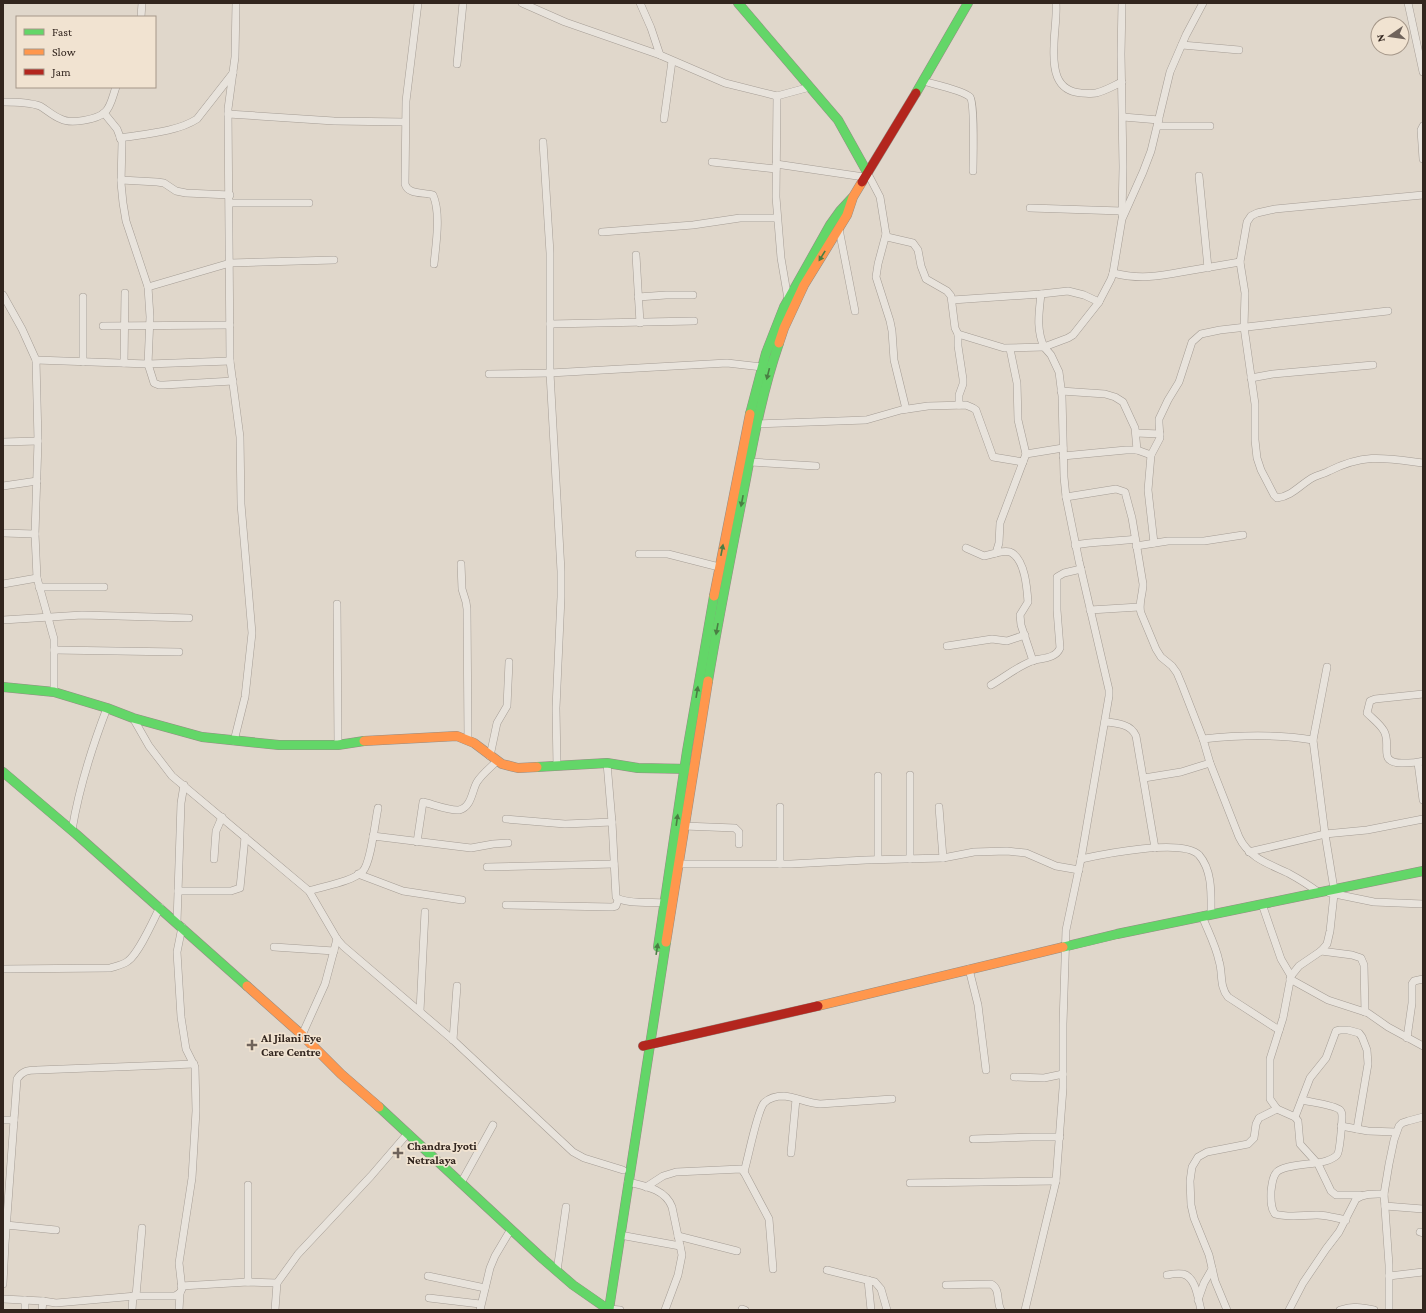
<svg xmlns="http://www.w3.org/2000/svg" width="1426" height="1313" font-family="'Crimson Pro',serif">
  <rect width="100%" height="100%" fill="#e0d7cb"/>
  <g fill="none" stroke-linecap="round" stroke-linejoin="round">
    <defs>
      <g id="street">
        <path d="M418,3L406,101L405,184C408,195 424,192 433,195C441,213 436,244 434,264"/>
        <polyline points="522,3 565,22 660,55 725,83 777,96 810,87"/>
        <polyline points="640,3 651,28 660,55"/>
        <path d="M1056,3C1057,17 1054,32 1054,46C1053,68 1055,91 1081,93C1086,93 1091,94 1096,93C1105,91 1113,86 1122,82"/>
        <polyline points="1122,3 1121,54 1123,167 1122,215"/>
        <polyline points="1408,3 1423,72"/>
        <polyline points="141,17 142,3"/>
        <polyline points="1182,45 1239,50"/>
        <polyline points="457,64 463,3"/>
        <path d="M923,81C933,84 963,90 970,97C975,103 973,160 973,171"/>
        <polyline points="777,96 776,197 781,258 788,299"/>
        <path d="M3,102C14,102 29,102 40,106C47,110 53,116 61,119C70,124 97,120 105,112C111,107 113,95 116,87"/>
        <polyline points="104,113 117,129 122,142 121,183 123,203 126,221 148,287"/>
        <polyline points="228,114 334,121 405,122"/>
        <polyline points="1123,117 1159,120"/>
        <polyline points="664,119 672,61"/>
        <polyline points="1158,126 1210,126"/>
        <polyline points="1423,126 1421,130 1423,159"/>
        <path d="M120,138C144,134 177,132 197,119L233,73"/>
        <polyline points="543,142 550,253 550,373 561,571 561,597 556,708 557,766"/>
        <polyline points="712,162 776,169"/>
        <polyline points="776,164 864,177"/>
        <polyline points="867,172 880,197 886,234 887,237 913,243 918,250 921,266 926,279 947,291 951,296 955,328 958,334 958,346 963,379 963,384 959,395 959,405"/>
        <polyline points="1199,176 1208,268"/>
        <polyline points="121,180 157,182 164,183 176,191 186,193 230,195"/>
        <path d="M1423,195L1275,209L1257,213L1251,216L1247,222L1240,262L1245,293L1244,327L1255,404V440L1257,458L1261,470L1274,495L1277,498C1292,496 1300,485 1312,478C1317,475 1324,474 1329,471C1365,453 1385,458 1423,463"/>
        <polyline points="230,203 309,203"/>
        <polyline points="1030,208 1122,211"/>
        <polyline points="839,229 855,311"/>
        <polyline points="602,232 693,225 740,218 777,218"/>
        <polyline points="886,234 878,264 876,277 890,321 892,331 894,360 906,409"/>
        <polyline points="636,255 640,323"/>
        <path d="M1113,273C1141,280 1160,276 1187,271C1205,268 1222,265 1240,262"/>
        <polyline points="3,295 22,329 36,360 38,441 35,534 37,578 54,639 54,692"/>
        <polyline points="83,297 83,362"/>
        <polyline points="638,297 666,295 693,295"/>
        <polyline points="952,300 1041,294 1068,291 1084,295 1099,302"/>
        <polyline points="550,324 694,321"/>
        <polyline points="103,326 230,325"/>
        <path d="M958,334L1004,348L1044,347C1036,329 1039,313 1041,294"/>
        <polyline points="36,360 148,364 230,361"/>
        <polyline points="124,363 125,293"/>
        <polyline points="489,374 550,373 727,363 762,367"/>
        <polyline points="1251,378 1273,374 1373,365"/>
        <polyline points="233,381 164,385 159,385 154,383 148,364 150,317 148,287 230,263 334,260"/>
        <polyline points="1061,391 1105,394 1115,397 1123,402 1135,428 1137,450"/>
        <polyline points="757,424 866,420 901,410 928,406 966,405 973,408 976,410 993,457 1023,462"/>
        <polyline points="1136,433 1160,434"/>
        <polyline points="3,442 38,441"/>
        <polyline points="1026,454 1063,448"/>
        <polyline points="1063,456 1126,450 1137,450 1151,455"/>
        <polyline points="750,462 816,466"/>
        <polyline points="3,486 37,481"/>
        <path d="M1066,497L1116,489L1125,492L1132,518L1143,584C1143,594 1138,604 1141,613L1156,649L1161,657L1172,666L1177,673L1182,685L1203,739L1210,763L1239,837C1249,858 1269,864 1288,873C1299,879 1309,885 1318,892"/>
        <polyline points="3,533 35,534"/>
        <polyline points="1154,543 1148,490 1151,455 1160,438 1159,423 1159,419 1168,400 1179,382 1192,342 1201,334 1220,330 1388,311"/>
        <path d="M1075,545C1095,541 1115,542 1135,539"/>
        <polyline points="1136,546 1168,541 1204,541 1243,535"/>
        <polyline points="966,548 984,556 996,553 999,543 1000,523 1026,454 1018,420 1017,383 1010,349"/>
        <path d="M996,553C1001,552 1008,550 1012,553C1025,561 1027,588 1028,602L1020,615L1021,625L1033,661"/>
        <polyline points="639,554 668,554 719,567"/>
        <polyline points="461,564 462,589 466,602 467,609 468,739"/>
        <polyline points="3,584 37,578"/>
        <polyline points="39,587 104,587"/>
        <polyline points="337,604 338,745"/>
        <polyline points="1090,610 1139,607"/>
        <polyline points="3,620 82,615 189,618"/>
        <polyline points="947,646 992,639 1007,641 1025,635"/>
        <polyline points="54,650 179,652"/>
        <polyline points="1327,667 1313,740 1325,834 1334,889"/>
        <path d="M991,685C1005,677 1019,665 1035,660C1044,658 1056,658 1060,648L1057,610V577L1064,573L1081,569"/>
        <path d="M1423,694L1375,699L1370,701L1367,713C1373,719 1380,724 1384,731C1392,745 1377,763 1402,763C1409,763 1416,763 1423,761"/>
        <polyline points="133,718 149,746 172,776 309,891 337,939 343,946 453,1040 573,1152 584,1158 623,1170"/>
        <path d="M1105,722C1117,723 1131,724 1136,736L1155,848"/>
        <path d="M1203,739C1240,735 1276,734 1313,740"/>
        <polyline points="234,741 245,697 252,633 241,504 240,437 230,361 228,109 235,57 236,3"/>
        <polyline points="490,756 497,723 507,706 509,662"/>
        <path d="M607,763L612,822L616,897C623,904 653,902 664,903"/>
        <polyline points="1418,763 1423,800"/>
        <polyline points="1144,778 1181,772 1210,763"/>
        <polyline points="780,807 780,864"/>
        <polyline points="939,807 943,858"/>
        <polyline points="506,819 565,824 612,822"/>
        <polyline points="684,826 735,828 739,832 739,844"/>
        <path d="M72,830C79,788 92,747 107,708"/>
        <polyline points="373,836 471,848 493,844 508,843"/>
        <path d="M417,842L423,802C432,804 450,811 459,810C472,807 472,790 477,782C482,774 490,768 497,761"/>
        <polyline points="1249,852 1325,834 1367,830 1423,819"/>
        <polyline points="214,859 216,831 222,817"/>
        <polyline points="878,859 878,776"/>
        <polyline points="910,859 910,775"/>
        <path d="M1081,859C1104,854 1183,838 1199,855C1213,871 1211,896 1211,915"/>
        <polyline points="678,864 791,864 866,860 943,858 974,852 1007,851 1026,853 1056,866 1079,870"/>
        <polyline points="487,867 614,864"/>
        <polyline points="358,874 403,891 462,900"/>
        <polyline points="178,891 231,891 240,888 245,837"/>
        <path d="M309,891C324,886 352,882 363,871C371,862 375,822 378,808"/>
        <polyline points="1330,893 1374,902 1423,904"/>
        <polyline points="1334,894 1330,931 1327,944 1321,951 1299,966 1291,976 1283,1018 1270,1059 1270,1099 1277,1109 1295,1117 1298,1121 1300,1144 1318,1164 1331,1191 1336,1195 1360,1195"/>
        <polyline points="1262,904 1281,959 1291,976"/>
        <polyline points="506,905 612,907 616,906 618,900"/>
        <path d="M1202,916C1208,931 1216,946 1219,961C1223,973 1219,986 1228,997L1279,1030"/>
        <polyline points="177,922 181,803 184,785"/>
        <polyline points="274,947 334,951"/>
        <polyline points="1321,951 1352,955 1361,958 1364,965 1365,1012"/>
        <path d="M3,969L110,968C116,966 123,965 128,961C139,953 153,921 160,907"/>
        <polyline points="969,969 978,1005 986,1070"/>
        <polyline points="1290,979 1328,1000 1368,1013 1388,1027 1423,1046"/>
        <polyline points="420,1011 425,912"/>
        <polyline points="302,1035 325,984 337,939"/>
        <polyline points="1407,1038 1412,1003 1412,984 1414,981 1423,979"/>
        <polyline points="453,1040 457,986"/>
        <polyline points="1014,1077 1044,1078 1063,1074"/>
        <path d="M1302,1100C1310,1102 1335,1105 1340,1110C1341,1111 1342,1114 1342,1116C1342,1122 1340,1152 1337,1155C1334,1158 1329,1160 1326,1161C1314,1165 1282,1164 1276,1173C1272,1178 1272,1185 1271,1191C1271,1199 1270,1207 1275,1214C1289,1218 1303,1215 1317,1215C1326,1215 1336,1218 1346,1220"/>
        <polyline points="1295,1117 1310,1078 1326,1058 1336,1031 1340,1030 1348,1030 1359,1033 1362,1037 1367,1050 1368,1064 1357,1129"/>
        <polyline points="3,1120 14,1120"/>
        <polyline points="1341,1126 1368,1131 1396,1132"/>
        <polyline points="973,1139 1032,1137 1060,1137"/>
        <polyline points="791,1153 796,1099"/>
        <path d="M744,1172C748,1159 757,1111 764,1103C769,1098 776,1096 784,1096C796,1097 807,1103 820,1104L892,1099"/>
        <path d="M628,1182C645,1186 665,1189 672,1207L682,1255L678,1275L665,1310"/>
        <polyline points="461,1183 493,1125"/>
        <polyline points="910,1183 1056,1181"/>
        <polyline points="248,1185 248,1282"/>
        <polyline points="646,1187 663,1176 676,1172 741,1169 744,1172 769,1219 773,1269"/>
        <polyline points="1385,1206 1423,1209"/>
        <polyline points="6,1225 56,1230"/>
        <polyline points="1420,1232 1423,1233"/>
        <polyline points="620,1235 680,1246"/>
        <polyline points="678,1236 737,1251"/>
        <polyline points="827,1270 875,1282 881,1289 887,1310"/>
        <polyline points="557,1271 566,1207"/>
        <path d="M1167,1275C1172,1274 1178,1273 1183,1274C1196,1277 1198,1299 1201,1310"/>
        <polyline points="428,1276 485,1288"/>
        <polyline points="1389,1276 1423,1272"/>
        <polyline points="868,1280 871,1310"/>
        <path d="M3,1284L5,1244L17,1079C22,1071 28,1070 37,1070L194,1064"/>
        <path d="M946,1285L991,1284C1001,1289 996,1302 1001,1310"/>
        <polyline points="181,1286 248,1282 277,1283"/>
        <polyline points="136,1296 142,1228"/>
        <polyline points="429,1298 480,1304"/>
        <polyline points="3,1299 43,1301 56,1303 136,1296 175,1296 180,1293 182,1289 179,1263 192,1178 196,1111 195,1067 186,1049 181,1017 177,952 182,927"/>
        <polyline points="1198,1300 1204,1283 1212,1269"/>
        <polyline points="609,1309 620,1310"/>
        <polyline points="742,1309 745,1310"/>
        <polyline points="25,1310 25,1300"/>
        <polyline points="42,1310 43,1301"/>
        <polyline points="132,1310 133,1296"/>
        <polyline points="179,1310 180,1293"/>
        <polyline points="275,1310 277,1283 298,1254 371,1176 408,1133"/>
        <polyline points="480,1310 490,1268 495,1256 511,1229"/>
        <polyline points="1025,1310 1056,1181 1063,1088 1063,1024 1066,930 1081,859 1109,696 1109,690 1079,561 1066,497 1064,477 1062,396 1059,372 1051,355 1044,347 1068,338 1073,335 1099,302 1111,279 1113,273 1122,219 1143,172 1151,151 1170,72 1186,35 1203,3"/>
        <polyline points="1227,1310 1215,1281 1209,1255 1194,1218 1191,1205 1190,1181 1192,1167 1198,1157 1207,1152 1248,1144 1254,1138 1256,1124 1259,1118 1277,1109"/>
        <path d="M1289,1310L1303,1283L1326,1249L1339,1232L1356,1199C1364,1193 1375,1194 1384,1194"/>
        <path d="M1340,1310C1353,1306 1361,1307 1374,1310"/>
        <polyline points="1389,1310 1389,1265 1384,1194 1389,1164 1394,1140 1399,1126 1402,1123 1408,1121 1423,1117"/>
      </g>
      <g id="fast">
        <polyline points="738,3 838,120 867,172"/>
        <polyline points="916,93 968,3"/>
        <polyline points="750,414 766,353 784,307 830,225 840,211 852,198"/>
        <path d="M708,681C719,615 732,550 745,484C754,437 763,389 779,343"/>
        <polyline points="3,687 54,692 107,708 133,718 202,737 279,745 338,745 364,741"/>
        <polyline points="537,767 607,763 638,768 691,769"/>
        <polyline points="3,772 76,834 247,986"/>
        <polyline points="658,947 687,751 714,596"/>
        <polyline points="1063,947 1117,934 1423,871"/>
        <polyline points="379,1107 543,1259 573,1285 609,1310"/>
        <polyline points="609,1309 666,942"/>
      </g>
      <g id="slow">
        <polyline points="779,343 784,328 804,285 847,215 853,197 862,182"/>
        <polyline points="714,596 750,414"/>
        <polyline points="364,741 457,736 474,743 502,764 518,768 537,767"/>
        <polyline points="666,942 708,681"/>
        <polyline points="247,986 302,1035 341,1074 379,1107"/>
        <polyline points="818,1006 1063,947"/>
      </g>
      <g id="jam">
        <polyline points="862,182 916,93"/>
        <polyline points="643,1046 818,1006"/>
      </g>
    </defs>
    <!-- street casing -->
    <use href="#street" stroke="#a59d95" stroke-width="8"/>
    <!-- fast casing -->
    <use href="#fast" stroke="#958c84" stroke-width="10"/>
    <!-- slow casing -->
    <use href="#slow" stroke="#958c84" stroke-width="10"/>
    <!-- jam casing -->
    <use href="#jam" stroke="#958c84" stroke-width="10"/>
    <!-- street -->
    <use href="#street" stroke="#e8e3dc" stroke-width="7"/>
    <!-- fast -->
    <use href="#fast" stroke="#63d668" stroke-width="9"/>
    <!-- slow -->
    <use href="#slow" stroke="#ff974d" stroke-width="9"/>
    <!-- jam -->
    <use href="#jam" stroke="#b3261e" stroke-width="9"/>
  </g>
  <!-- one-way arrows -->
  <defs><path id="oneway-solid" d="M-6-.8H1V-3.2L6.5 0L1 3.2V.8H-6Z"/></defs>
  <g fill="#4a7e43">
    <use href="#oneway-solid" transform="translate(822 256) rotate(122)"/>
    <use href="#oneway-solid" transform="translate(768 374) rotate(104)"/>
    <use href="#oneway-solid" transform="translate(742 501) rotate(101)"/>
    <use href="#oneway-solid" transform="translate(722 550) rotate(-79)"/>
    <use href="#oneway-solid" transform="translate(717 629) rotate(100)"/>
    <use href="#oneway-solid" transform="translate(697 692) rotate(-81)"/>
    <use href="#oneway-solid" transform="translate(677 820) rotate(-82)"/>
    <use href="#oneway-solid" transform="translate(657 949) rotate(-81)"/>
  </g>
  <!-- markers -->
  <g fill="#6f635b" stroke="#f1e3d1" stroke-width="1.5">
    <path d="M250 1039h4v4h4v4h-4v4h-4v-4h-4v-4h4z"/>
    <path d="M396 1147h4v4h4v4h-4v4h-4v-4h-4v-4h4z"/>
  </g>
  <g text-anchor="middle" stroke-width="3.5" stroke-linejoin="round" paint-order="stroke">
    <!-- poi labels -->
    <g font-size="12" font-weight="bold" fill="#32251e" stroke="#f1e3d1" text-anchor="start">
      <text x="261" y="1042">Al Jilani Eye<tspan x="261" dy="14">Care Centre</tspan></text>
      <text x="407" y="1150">Chandra Jyoti<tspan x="407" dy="14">Netralaya</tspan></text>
    </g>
  </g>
  <!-- border -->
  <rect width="1426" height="1313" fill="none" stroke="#32251e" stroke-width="8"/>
  <!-- legend -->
  <rect x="16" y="16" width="140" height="72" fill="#f1e3d1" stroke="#a59789"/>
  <rect x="24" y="29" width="20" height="6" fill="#63d668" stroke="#a59789"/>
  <text x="52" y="36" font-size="12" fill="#32251e">Fast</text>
  <rect x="24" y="49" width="20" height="6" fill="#ff974d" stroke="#a59789"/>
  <text x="52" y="56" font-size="12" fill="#32251e">Slow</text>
  <rect x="24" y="69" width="20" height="6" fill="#b3261e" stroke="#a59789"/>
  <text x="52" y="76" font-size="12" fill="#32251e">Jam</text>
  <!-- north arrow -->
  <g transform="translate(1390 36) rotate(257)"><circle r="19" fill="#f1e3d1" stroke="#a59789"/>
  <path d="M0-3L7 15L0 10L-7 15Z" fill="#6f635b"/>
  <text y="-6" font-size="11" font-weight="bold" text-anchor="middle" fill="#32251e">N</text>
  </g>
</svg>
